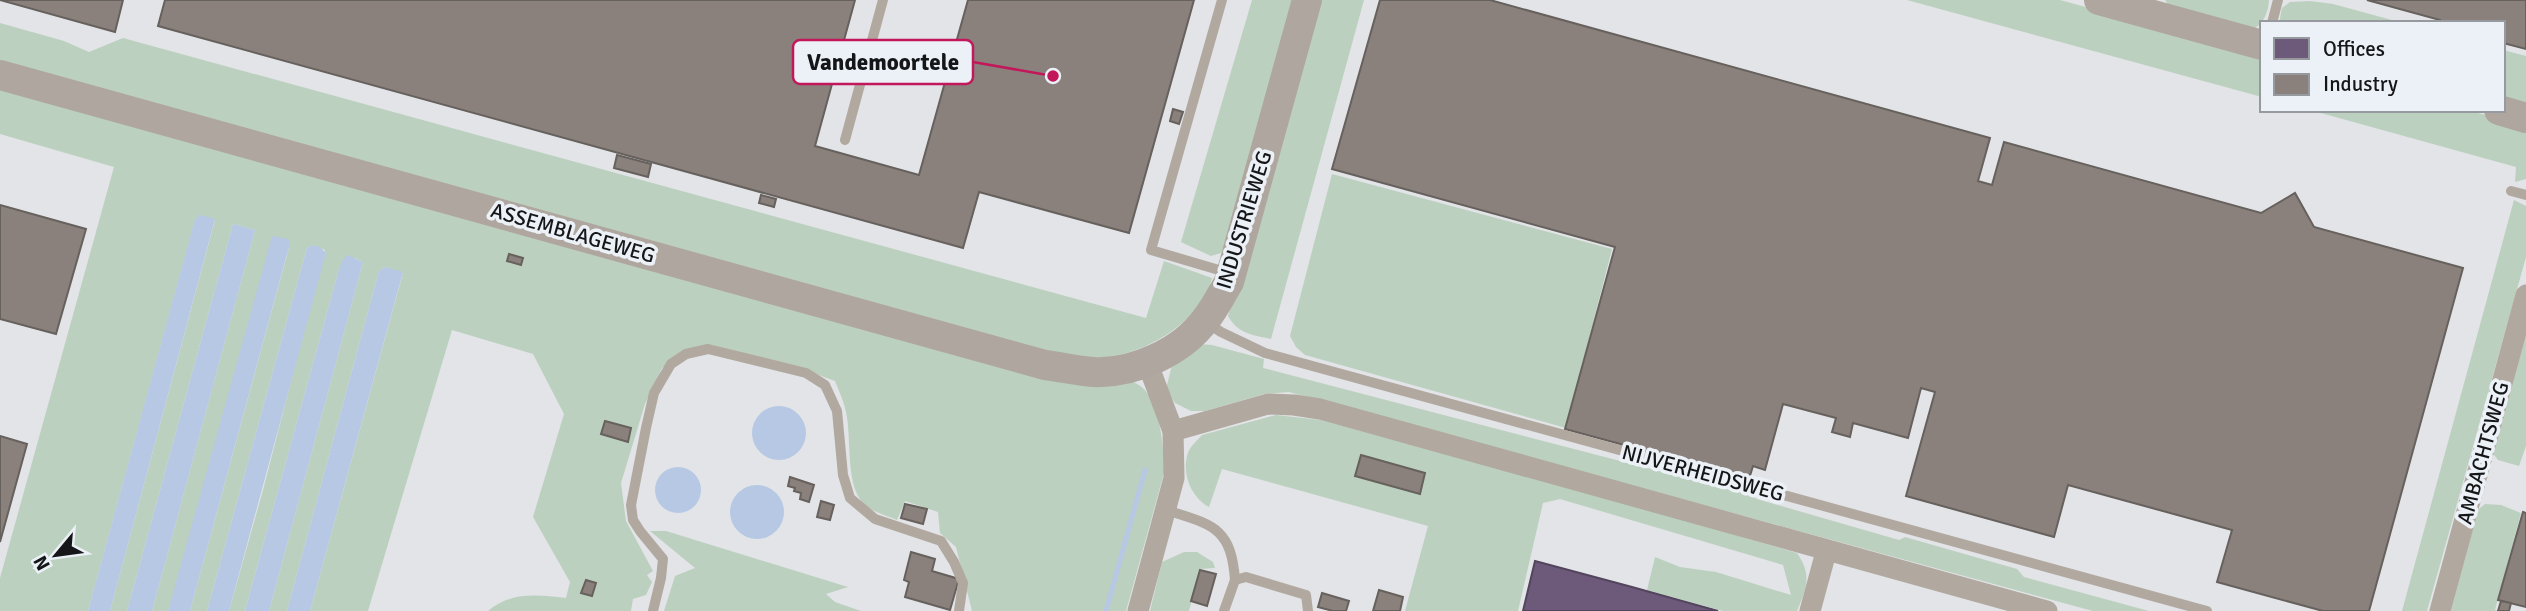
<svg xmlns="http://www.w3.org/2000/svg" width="2526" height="611" font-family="Signika,sans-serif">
  <rect width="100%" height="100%" fill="#e2e4e7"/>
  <!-- green -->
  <g fill="#bcd0bf">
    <polygon points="1252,0 1295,0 1237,213 1221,253 1211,256 1181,242"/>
    <path d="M1317,0H1364L1271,339C1253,335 1238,334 1228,316Z"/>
    <polygon points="1907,0 2060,0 2262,55 2262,97"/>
    <path d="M2165,0H2269C2268,15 2263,23 2251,31L2171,8Z"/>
    <polygon points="2310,1 2333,4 2403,23 2279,23 2282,8 2290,2"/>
    <path d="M0,23L64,41L89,52L123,38L1146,318L1164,261L1212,278C1203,318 1152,350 1113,356C1091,360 1070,355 1048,351L0,62Z"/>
    <polygon points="2503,50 2526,56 2526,105 2503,99"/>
    <path d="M0,87L1129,380C1134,382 1140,385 1144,389C1161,409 1164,448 1164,473L1126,611H972L956,547L940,533L938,512L905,501L897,520C886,515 871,512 863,503C845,483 852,439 846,412C844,402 839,391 835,381L805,370L706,347L687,352L662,368L645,404L621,483L626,521L653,571L647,575L652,582L646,595L633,599L631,611H488C512,591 537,595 566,598L570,582L533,517L564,414L533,354L452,330L368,611H310L403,273L385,267L379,271L287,611H269L363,262L355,258L339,269L245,611H229L263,490L325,250L313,245L307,248L302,266L207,611H190L290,244L168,611H152L255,230L233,224L127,611H110L215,220L201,215L195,220L88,611H0V578L114,167L0,134Z"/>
    <polygon points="2310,110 2467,110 2526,126 2526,179 2515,182 2516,167"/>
    <polygon points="1332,174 1612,249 1566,428 1305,355 1296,347 1290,336"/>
    <polygon points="2514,200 2526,206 2526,257 2427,611 2402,611"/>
    <polygon points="2526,332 2526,446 2519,466 2498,460 2492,452"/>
    <polygon points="1197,344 1212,345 1264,359 1263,368 1751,495 1757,499 1899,540 1905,537 2017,569 2024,577 2149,611 2093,611 1289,392 1264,394 1205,411 1191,411 1175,403 1166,389 1172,365"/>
    <path d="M1276,415L1321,420L1633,505L1797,553C1812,575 1807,587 1797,611H1723L1647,590L1655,557L1680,567L1716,572L1791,595L1783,565L1560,499L1543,503L1518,611H1405L1428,526L1222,469L1209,507C1191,497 1181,473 1188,453C1190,446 1198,440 1202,435Z"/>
    <polygon points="2485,504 2501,505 2521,513 2495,610 2498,611 2451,611 2478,510"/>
    <polygon points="650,531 666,531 848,587 826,594 835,602 861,611 664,611 675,576 695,568"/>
    <polygon points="1184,552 1197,552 1213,562 1215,568 1200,569 1189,611 1150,611 1162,562"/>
  </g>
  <!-- water -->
  <g fill="#b6c8e3">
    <polygon points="201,215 215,219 110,611 88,611 195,219"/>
    <polygon points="233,224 255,230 152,611 127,611"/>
    <polygon points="272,236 288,239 290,243 190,611 168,611"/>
    <polygon points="313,245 320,247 326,253 229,611 207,611 302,266 307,248"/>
    <polygon points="348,255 363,262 269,611 245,611 339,269 343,259"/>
    <polygon points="385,267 403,272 310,611 287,611 379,271"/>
    <circle cx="779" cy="433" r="27"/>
    <circle cx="678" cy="490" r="23"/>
    <circle cx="757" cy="512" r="27"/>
  </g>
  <!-- offices -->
  <polygon fill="#6d597a" stroke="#53455d" stroke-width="2" points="1535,561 1632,587 1718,611 1523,611"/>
  <!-- industry -->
  <g fill="#8a817c" stroke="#67615e" stroke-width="2">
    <polygon points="0,0 123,0 115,32"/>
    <polygon points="165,0 855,0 815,146 919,175 968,0 1194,0 1129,233 979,192 963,248 158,26"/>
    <polygon points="1380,0 1490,0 1990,138 1978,181 1992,185 2004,142 2261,213 2295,193 2314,227 2463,268 2369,611 2323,611 2217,582 2232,530 2068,485 2054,537 1906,496 1935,392 1921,388 1908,438 1853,423 1850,437 1832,432 1836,418 1783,404 1765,470 1753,466 1749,479 1565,429 1615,247 1332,169"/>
    <polygon points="2367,0 2526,0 2526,49 2503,43 2503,23 2440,23 2440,20"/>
    <polygon points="1173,109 1183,112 1179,124 1170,121"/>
    <polygon points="617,155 651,164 648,177 614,168"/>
    <polygon points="761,195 776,199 774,207 759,203"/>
    <polygon points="0,205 86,229 56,334 0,319"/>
    <polygon points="509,254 523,258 521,265 507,261"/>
    <polygon points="605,421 631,428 628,442 601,434"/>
    <polygon points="0,436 27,444 0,542"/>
    <polygon points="1361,455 1425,473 1420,494 1355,476"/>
    <polygon points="790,477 814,485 809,502 800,499 801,493 794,491 795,488 788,486"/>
    <polygon points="821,501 834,505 830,520 817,517"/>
    <polygon points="905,504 927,509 923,524 901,518"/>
    <polygon points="2523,512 2526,513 2526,607 2498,600"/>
    <polygon points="911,552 935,559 932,571 959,579 950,610 905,597 909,582 904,580"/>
    <polygon points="1200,570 1216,574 1207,606 1191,601"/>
    <polygon points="586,580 596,583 592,596 581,593"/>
    <polygon points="1379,590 1403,597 1400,611 1373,611"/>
    <polygon points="1322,593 1349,601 1346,611 1333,611 1318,607"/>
    <polygon points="2501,601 2511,603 2509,611 2498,611"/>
  </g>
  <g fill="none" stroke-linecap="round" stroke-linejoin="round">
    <!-- stream -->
    <polyline stroke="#b6c8e3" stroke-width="5" points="1106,611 1145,470"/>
    <!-- lane -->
    <g stroke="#b1a8a0" stroke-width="10">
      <polyline points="1222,0 1151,250 1229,273"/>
      <polyline points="2272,23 2278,0"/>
      <polyline points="845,140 883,0"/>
      <polyline points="2511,191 2526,195"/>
      <polyline points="1206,322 1221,332 1265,353 2207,611"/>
      <path d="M1166,510C1213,525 1231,527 1235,580"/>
      <polyline points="653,611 661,578 663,559 640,531 633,520 631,505 646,428 654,393 671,364 686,354 708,349 806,373 825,385 837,411 843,475 850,498 875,519 941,541 954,562 963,583 959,611"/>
      <polyline points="1224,611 1235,580 1246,577 1306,595 1308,611"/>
    </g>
    <!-- street -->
    <g stroke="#b1a8a0" stroke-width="21">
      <polyline points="1173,431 1268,404 1294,405 1320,409 2047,611"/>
      <polyline points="1138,611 1174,478 1173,431 1147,362"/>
      <polyline points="1810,611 1826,552"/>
      <polyline points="2440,611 2526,295"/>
    </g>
    <!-- secondary -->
    <g stroke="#afa79f" stroke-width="30">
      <polyline points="2099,0 2262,45"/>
      <path d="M0,75L1045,365C1061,367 1077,371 1093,372C1133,374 1182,352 1206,319C1215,308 1221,295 1229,282L1307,0"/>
      <polyline points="2499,110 2526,118"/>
    </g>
  </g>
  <g text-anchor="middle" stroke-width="7" stroke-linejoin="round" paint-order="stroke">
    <!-- street labels -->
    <g font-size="21" fill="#151618" stroke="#ecf1f7">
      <text transform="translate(1244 220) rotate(-73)" y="7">INDUSTRIEWEG</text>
      <text transform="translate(573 233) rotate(16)" y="7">ASSEMBLAGEWEG</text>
      <text transform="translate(2483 453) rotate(-75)" y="7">AMBACHTSWEG</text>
      <text transform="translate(1703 473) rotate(15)" y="7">NIJVERHEIDSWEG</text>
    </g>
  </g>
  <!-- callouts -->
  <path fill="none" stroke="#c2185b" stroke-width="2.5" d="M1053 76L973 62"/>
  <circle fill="#c2185b" stroke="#ecf1f7" stroke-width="2.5" cx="1053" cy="76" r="7"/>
  <rect fill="#ecf1f7" stroke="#c2185b" stroke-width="2.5" x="793" y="40" width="180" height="44" rx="7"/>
  <g font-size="23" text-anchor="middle" font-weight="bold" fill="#151618">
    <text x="883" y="70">Vandemoortele</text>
  </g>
  <!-- legend -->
  <rect x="2260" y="21" width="245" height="91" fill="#ecf1f7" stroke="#96999e" stroke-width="2"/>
  <rect x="2274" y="38" width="35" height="21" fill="#6d597a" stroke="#96999e" stroke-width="2"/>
  <text x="2323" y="56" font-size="21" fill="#151618">Offices</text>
  <rect x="2274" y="74" width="35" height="21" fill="#8a817c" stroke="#96999e" stroke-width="2"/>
  <text x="2323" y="91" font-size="21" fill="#151618">Industry</text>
  <!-- north arrow -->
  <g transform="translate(56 555) rotate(241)" stroke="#ecf1f7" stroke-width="5" paint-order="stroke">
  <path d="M0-5L12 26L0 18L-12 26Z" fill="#151618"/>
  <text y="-10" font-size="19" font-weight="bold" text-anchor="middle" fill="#151618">N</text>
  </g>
</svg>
